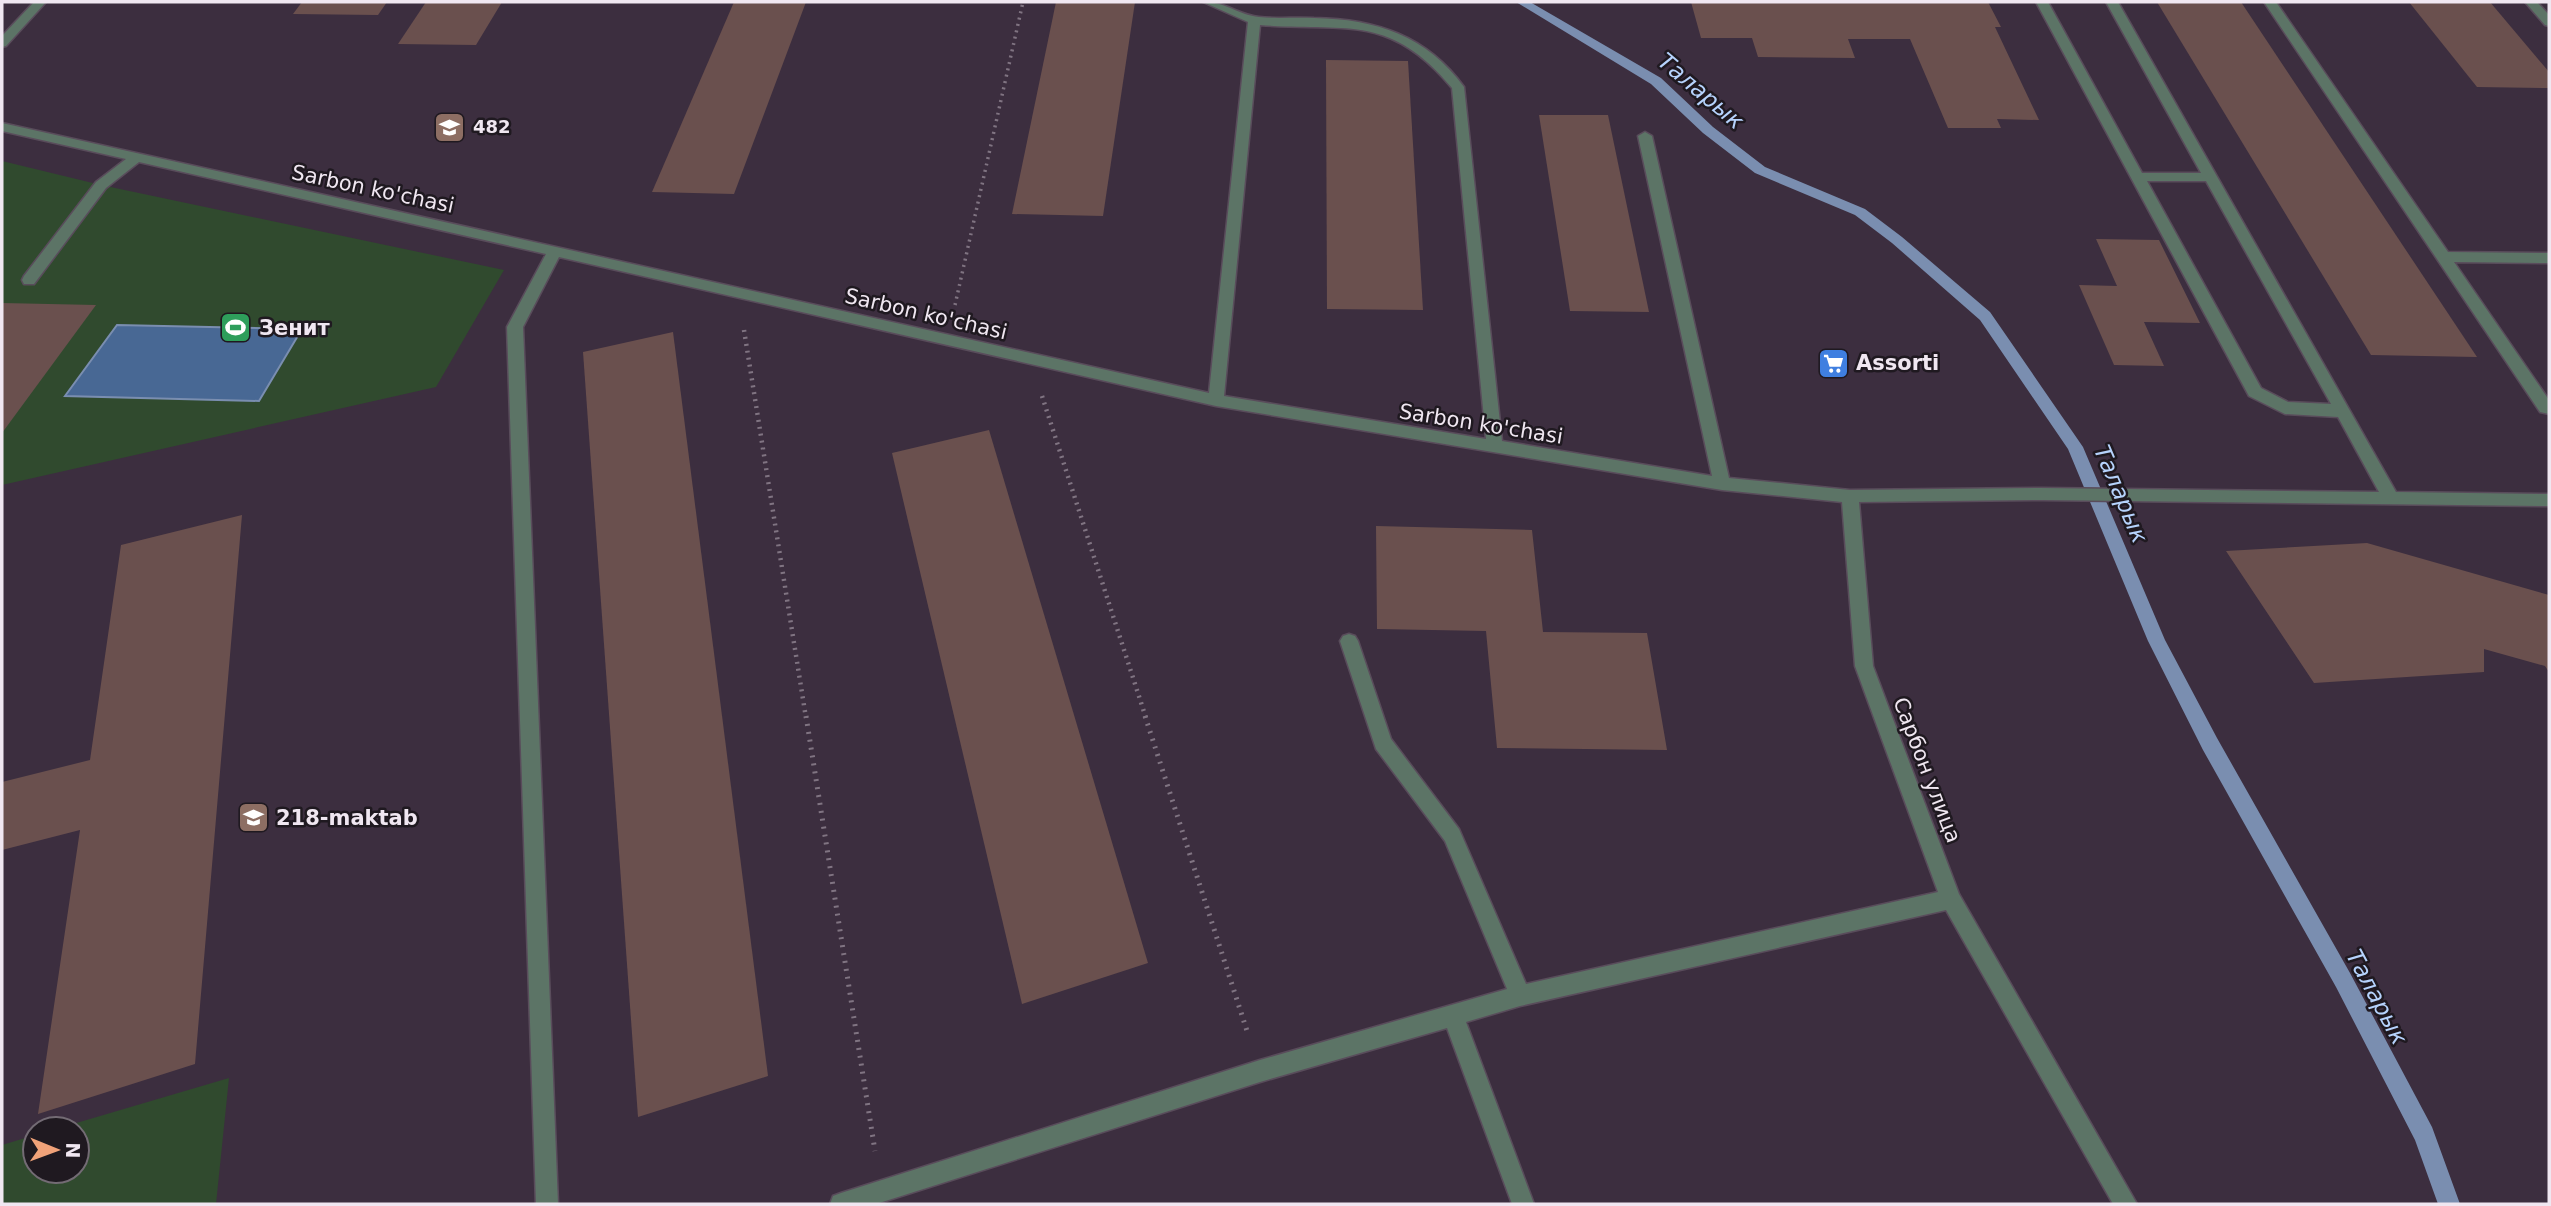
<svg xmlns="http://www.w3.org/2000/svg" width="2551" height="1206" font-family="'DejaVu Sans',sans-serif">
  <rect width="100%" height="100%" fill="#3c2e3f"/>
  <!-- green -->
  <g fill="#304a2e">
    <polygon points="2,161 101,185 504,270 436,387 2,485"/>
    <polygon points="229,1078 216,1204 2,1204 2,1145 35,1135 35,1171 77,1171 77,1129 56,1129"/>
  </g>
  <!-- water -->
  <polygon fill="#486894" stroke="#7a8eb0" stroke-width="2" points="117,325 302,329 259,401 65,396"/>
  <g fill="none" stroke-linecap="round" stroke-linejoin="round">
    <!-- stream -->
    <polygon fill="#7a8eb0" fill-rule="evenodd" points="1516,2 1530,2 1661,78 1713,127 1765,167 1865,209 1902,237 1990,312 2083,447 2165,640 2217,738 2350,973 2432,1127 2460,1204 2438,1204 2415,1140 2336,987 2203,750 2148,641 2068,449 1980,320 1892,243 1855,215 1755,173 1703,133 1651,84"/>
  </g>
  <!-- building -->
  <g fill="#6a504e">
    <polygon points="302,2 387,2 378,15 293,14"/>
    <polygon points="426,2 502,2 476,45 398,44"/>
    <polygon points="734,2 806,2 734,194 652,192"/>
    <polygon points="1056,2 1135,2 1103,216 1012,214"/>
    <polygon points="1691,2 1988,2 2001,27 1995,27 2039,120 1997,119 2001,128 1948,128 1910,39 1848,39 1855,58 1758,57 1752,38 1701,38"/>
    <polygon points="2157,2 2241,2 2477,357 2371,355"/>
    <polygon points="2409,2 2490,2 2549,72 2549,88 2477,87"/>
    <polygon points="1326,60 1408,61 1423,310 1327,309"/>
    <polygon points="1539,115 1608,115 1649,312 1570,311"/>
    <polygon points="2096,239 2159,240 2200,323 2144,322 2164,366 2114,365 2079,285 2117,286"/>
    <polygon points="2,303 96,305 2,433"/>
    <polygon points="673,332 768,1076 638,1117 583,352"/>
    <polygon points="989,430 1148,963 1022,1004 892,453"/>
    <polygon points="242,515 195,1064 38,1114 80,830 2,850 2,782 90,760 121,545"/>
    <polygon points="1376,526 1532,530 1543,632 1647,633 1667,750 1497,748 1486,631 1377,629"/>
    <polygon points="2367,543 2549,595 2549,672 2545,666 2484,649 2484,672 2314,683 2226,551"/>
  </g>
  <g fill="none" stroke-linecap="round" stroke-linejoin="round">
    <defs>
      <g id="minor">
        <polygon points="34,2 46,2 6,46 2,47 2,36"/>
        <path d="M1203,2C1224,1 1239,15 1259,17C1277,19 1296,17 1314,18C1376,19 1427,36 1464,87L1502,441L1712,476L1638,136L1645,132L1652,136L1729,478L1850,490L2042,488L2379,492L2338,417L2285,414L2249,396L2036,2H2048L2142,173H2201L2106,2H2118L2396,492L2549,494V506L2042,500L1859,502L1873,666L1959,894L2137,1204H2113L1946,910L1520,1006L1466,1022L1534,1204H1512L1447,1028L1260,1082L876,1204H830L833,1196L841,1193L1260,1060L1507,989L1445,841L1376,749L1340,641L1343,636L1349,634L1355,636L1358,641L1391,739L1459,829L1526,984L1938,892L1855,666L1842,502L1722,490L1216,406L559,257L523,327L558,1204H536L507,327L546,254L139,162L106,188L34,284H24L22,280L24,276L96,182L126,159L2,131V123L1209,393L1248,22ZM1260,25C1345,32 1389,12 1452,88L1486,439L1224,396ZM2147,181H2206L2331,404L2288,402L2261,388Z"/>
        <polygon points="2264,2 2276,2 2448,252 2549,253 2549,263 2454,262 2549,400 2549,414 2540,412"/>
        <polygon points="2525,2 2537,2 2549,15 2549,26 2545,25"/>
      </g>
    </defs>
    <!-- minor casing -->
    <use href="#minor" stroke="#594c5b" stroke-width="3"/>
    <!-- path-far2 -->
    <polyline stroke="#807482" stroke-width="3.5" stroke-dasharray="2 4.5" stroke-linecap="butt" points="955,305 1023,2"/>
    <!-- path-far1 -->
    <g stroke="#807482" stroke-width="4.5" stroke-dasharray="2 5" stroke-linecap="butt">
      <polyline points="744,330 806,718"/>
      <polyline points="1042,396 1146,718"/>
    </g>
    <!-- path -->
    <g stroke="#807482" stroke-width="5" stroke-dasharray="2 6" stroke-linecap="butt">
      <polyline points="806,716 875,1151"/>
      <polyline points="1145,716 1248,1034"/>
    </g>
    <!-- minor -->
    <use href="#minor" fill="#5c7466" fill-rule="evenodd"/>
  </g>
  <!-- icons -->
  <defs>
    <symbol id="school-square" viewBox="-11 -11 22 22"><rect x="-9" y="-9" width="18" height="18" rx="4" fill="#8d6e63" stroke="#1f1920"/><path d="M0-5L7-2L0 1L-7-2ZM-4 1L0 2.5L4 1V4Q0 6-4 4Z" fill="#fff"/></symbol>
    <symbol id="stadium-square" viewBox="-11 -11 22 22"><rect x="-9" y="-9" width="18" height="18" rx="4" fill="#2e9e5b" stroke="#1f1920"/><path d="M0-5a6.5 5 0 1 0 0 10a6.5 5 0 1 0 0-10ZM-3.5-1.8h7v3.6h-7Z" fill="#fff"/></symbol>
    <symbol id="supermarket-square" viewBox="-11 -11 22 22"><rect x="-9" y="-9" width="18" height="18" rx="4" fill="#3f7fe0" stroke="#1f1920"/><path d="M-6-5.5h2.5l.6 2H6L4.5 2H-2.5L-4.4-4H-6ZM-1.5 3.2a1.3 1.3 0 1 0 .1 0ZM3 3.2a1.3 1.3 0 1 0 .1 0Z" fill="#fff"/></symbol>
  </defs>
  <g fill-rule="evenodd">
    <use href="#school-square" x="432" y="110" width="35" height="35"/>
    <use href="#stadium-square" x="218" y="310" width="35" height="35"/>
    <use href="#supermarket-square" x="1816" y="346" width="35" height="35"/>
    <use href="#school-square" x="236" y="800" width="35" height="35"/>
  </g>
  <g text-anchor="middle" stroke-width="5" stroke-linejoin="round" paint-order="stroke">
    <!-- far-poi labels -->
    <g font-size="18" font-weight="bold" fill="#f0e7f1" stroke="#1f1920" text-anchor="start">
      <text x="473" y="133">482</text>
    </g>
    <!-- street labels -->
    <g font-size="21" fill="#f0e7f1" stroke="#1f1920">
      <text transform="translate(373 189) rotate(12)" y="7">Sarbon ko'chasi</text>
      <text transform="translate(926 314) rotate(13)" y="7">Sarbon ko'chasi</text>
      <text transform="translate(1481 424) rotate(9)" y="7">Sarbon ko'chasi</text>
      <text transform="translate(1927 770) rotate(69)" y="7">Сарбон улица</text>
    </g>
    <!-- poi labels -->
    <g font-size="21" font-weight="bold" fill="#f0e7f1" stroke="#1f1920" text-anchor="start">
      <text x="259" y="335">Зенит</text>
      <text x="1856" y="370">Assorti</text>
      <text x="276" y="825">218-maktab</text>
    </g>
    <!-- water labels -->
    <g font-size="23" font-style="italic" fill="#b6d3fd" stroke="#1f1920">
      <text transform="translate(1701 91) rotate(40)" y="8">Таларык</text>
      <text transform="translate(2121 494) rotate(67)" y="8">Таларык</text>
      <text transform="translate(2377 997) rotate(62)" y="8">Таларык</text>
    </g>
  </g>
  <!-- border -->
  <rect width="2551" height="1206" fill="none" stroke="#f0e7f1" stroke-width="7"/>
  <!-- north arrow -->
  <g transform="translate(56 1150) rotate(91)"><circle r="33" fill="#1f1920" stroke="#736b74" stroke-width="2"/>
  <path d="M0-5L12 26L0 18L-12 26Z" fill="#f0a279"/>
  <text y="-10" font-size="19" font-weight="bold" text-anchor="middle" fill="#f0e7f1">N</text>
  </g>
</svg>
